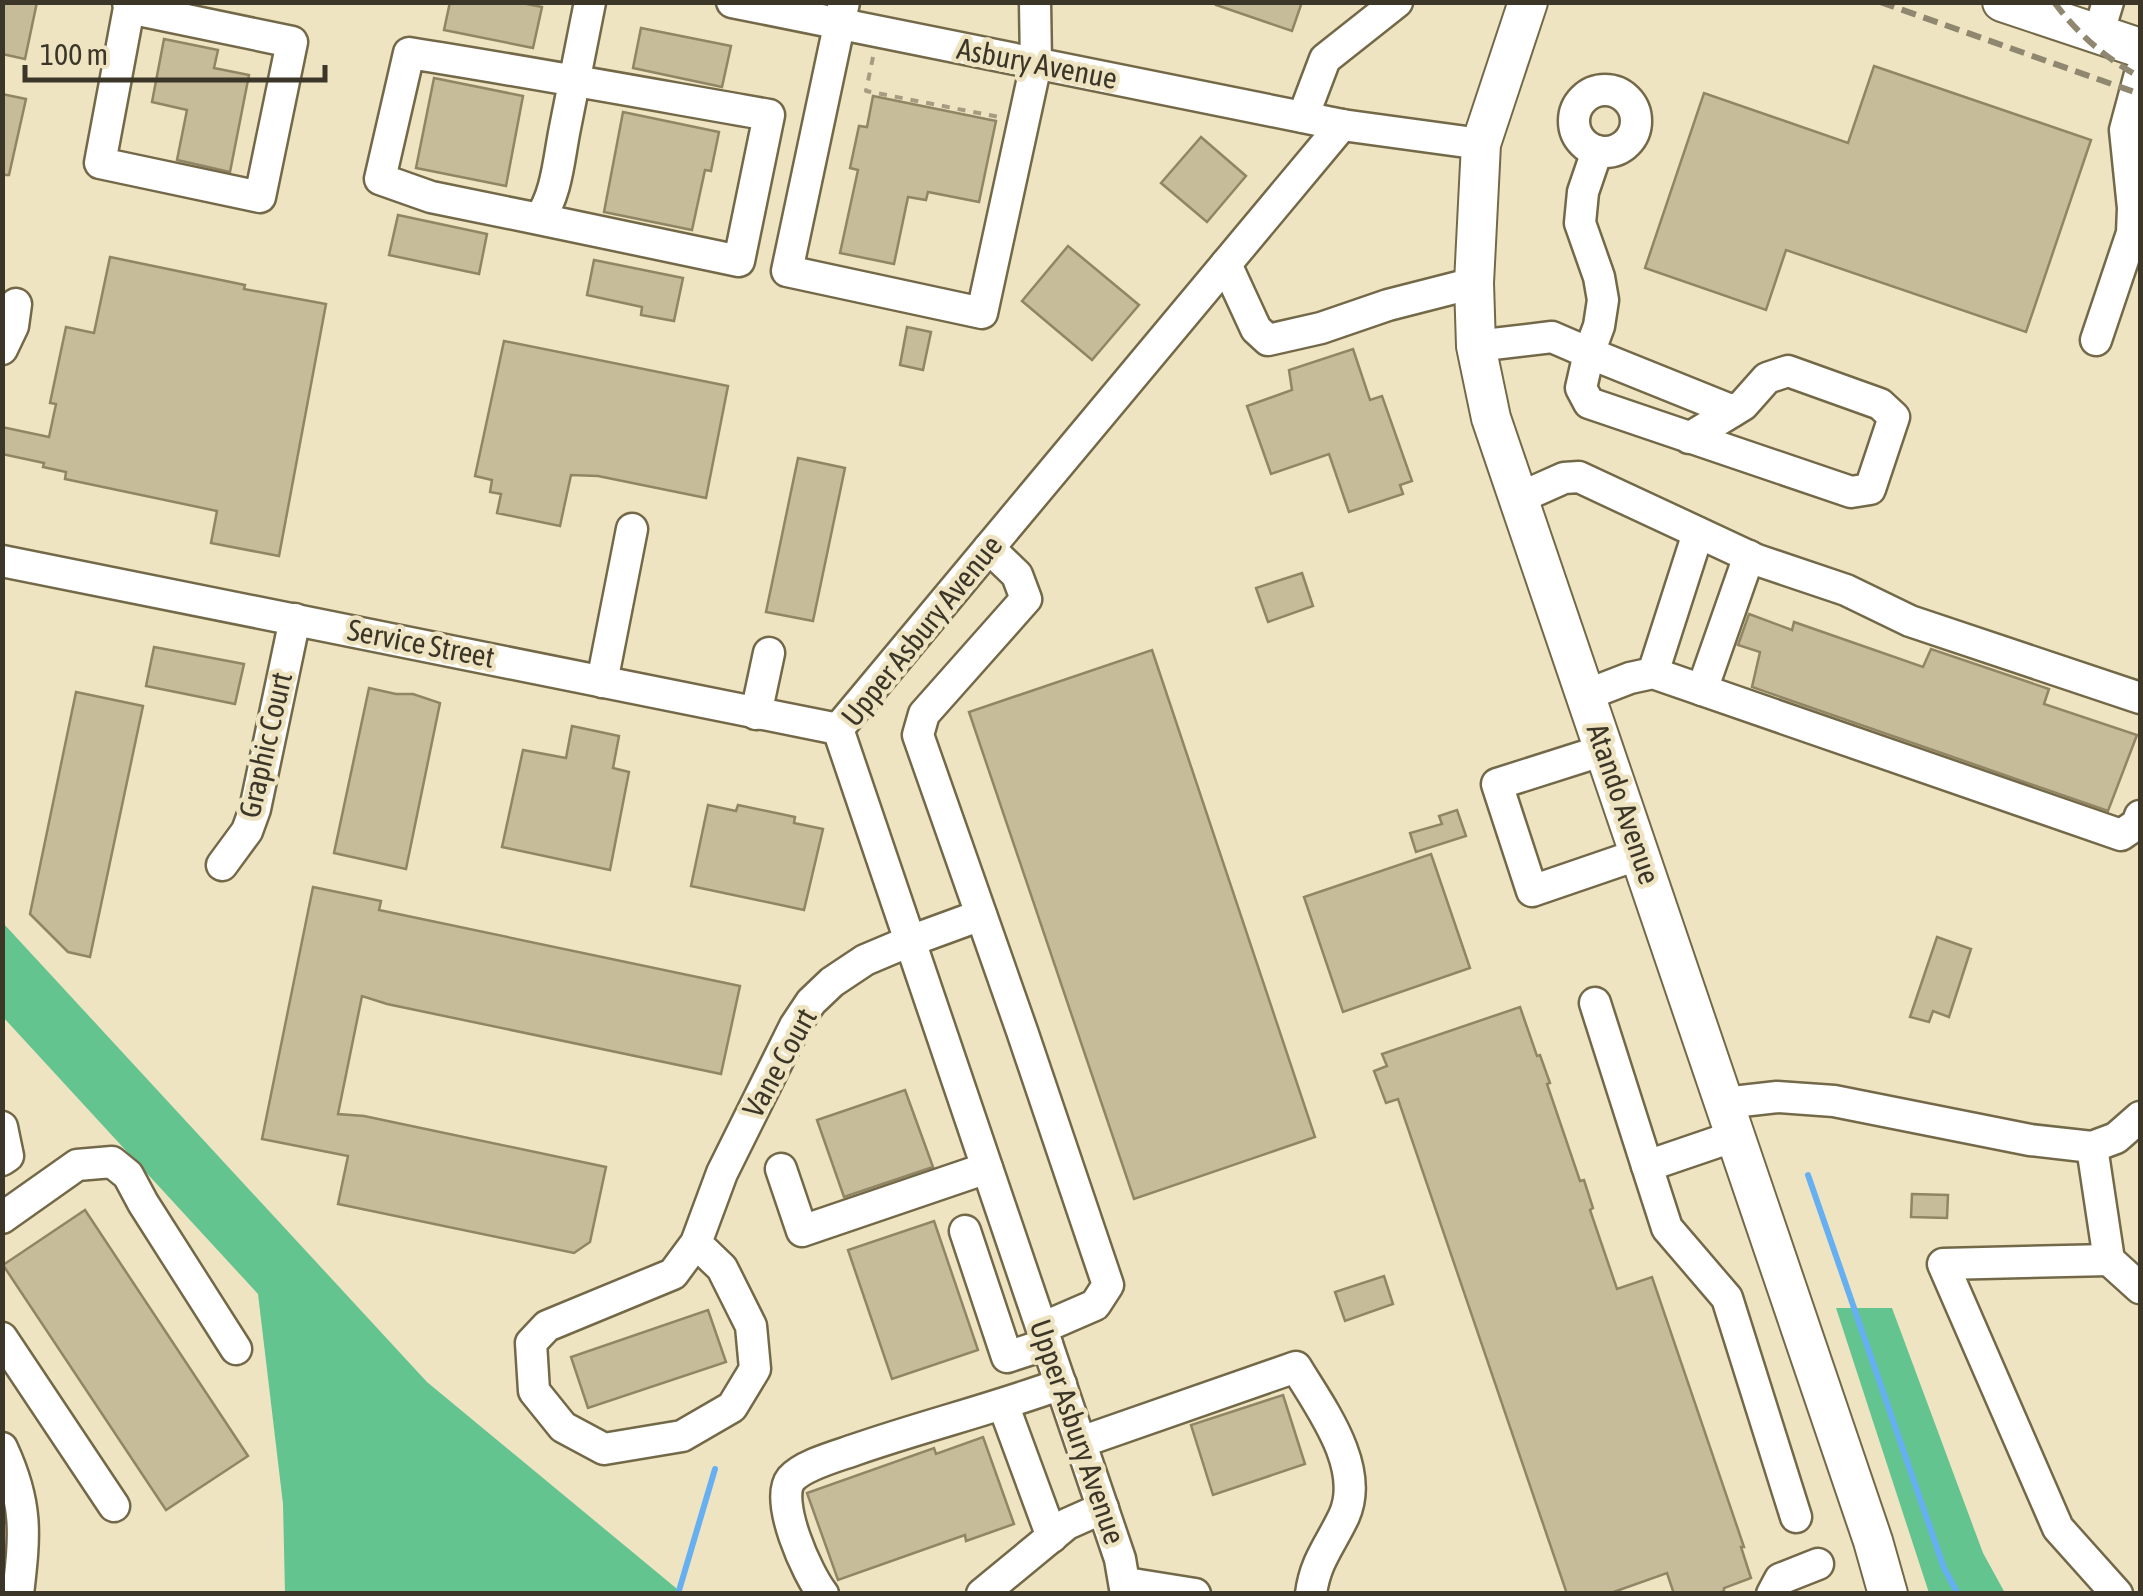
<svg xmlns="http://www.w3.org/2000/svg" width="2143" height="1596" font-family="'Asap Condensed',sans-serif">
  <rect width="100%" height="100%" fill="#efe4c1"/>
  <!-- forest -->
  <g fill="#63c490">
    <polygon points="3,923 427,1382 682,1593 285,1593 283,1504 258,1294 3,1017"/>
    <polygon points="1836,1308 1892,1308 1983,1553 2005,1593 1929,1593"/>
  </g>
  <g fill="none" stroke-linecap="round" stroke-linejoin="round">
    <!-- stream -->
    <g stroke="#66b0f1" stroke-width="6">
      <polyline points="1808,1175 1944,1568 1958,1594"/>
      <polyline points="678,1594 715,1469"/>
    </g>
  </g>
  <!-- building -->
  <g fill="#c7bc99" stroke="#908564" stroke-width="2.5">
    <polygon points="2,2 37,2 25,59 2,54"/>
    <polygon points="450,2 517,2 542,7 533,48 444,30"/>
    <polygon points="1217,2 1302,2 1292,31 1216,5"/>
    <polygon points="641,28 731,46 722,87 633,68"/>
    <polygon points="164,39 218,50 214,68 249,75 230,172 177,160 187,110 152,102"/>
    <polygon points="1874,66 2091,140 2026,332 1786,250 1766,310 1645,268 1704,93 1848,143"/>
    <polygon points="434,78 523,96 506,186 416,168"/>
    <polygon points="2,94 26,99 9,175 2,175"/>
    <polygon points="873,96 996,121 979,202 928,192 926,200 908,197 894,264 840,253 858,170 850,168 859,126 867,127"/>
    <polygon points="623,112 719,132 711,171 705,170 692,230 604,212"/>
    <polygon points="1201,137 1246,176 1207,222 1161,183"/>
    <polygon points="398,215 487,234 479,274 389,255"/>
    <polygon points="1068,246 1139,305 1092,360 1022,301"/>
    <polygon points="110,257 245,285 244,289 326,304 279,556 211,543 217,511 65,479 66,472 43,467 44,463 2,454 2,427 49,437 56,404 50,403 66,327 94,333"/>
    <polygon points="594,260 683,278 674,321 641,315 642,307 587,295"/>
    <polygon points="907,327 931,332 923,370 900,365"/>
    <polygon points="504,341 728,386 706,498 598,476 571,475 560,526 497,513 501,494 490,492 492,480 475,476"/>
    <polygon points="1353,349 1370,400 1382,396 1412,481 1400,485 1403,494 1349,512 1329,454 1271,474 1247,406 1292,390 1289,370"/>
    <polygon points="798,458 845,468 813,621 766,612"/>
    <polygon points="1302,573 1313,606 1268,622 1256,588"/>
    <polygon points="1749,614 1792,630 1794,622 1923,667 1931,649 2049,689 2044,704 2137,735 2108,811 1752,687 1760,652 1738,645"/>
    <polygon points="154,647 244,664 235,704 146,686"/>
    <polygon points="1152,650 1315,1137 1134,1199 969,712"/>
    <polygon points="369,688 396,694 413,694 440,703 406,869 334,853"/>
    <polygon points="76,692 143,706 90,957 68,952 30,914"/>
    <polygon points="572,726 619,736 613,768 629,772 610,870 502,847 523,750 566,758"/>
    <polygon points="708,805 736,811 738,805 795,817 794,823 823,829 804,910 691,886"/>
    <polygon points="1457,810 1466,836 1416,852 1410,833 1442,824 1439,816"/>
    <polygon points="1431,854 1470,968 1343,1012 1304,897"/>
    <polygon points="313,887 381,901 379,910 740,986 721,1074 387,1004 362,996 338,1114 364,1116 606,1167 590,1242 574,1253 338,1204 348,1156 262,1139"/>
    <polygon points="1937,937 1971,949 1949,1017 1933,1011 1929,1022 1910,1017"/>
    <polygon points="1520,1007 1537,1056 1540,1055 1550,1083 1547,1084 1580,1181 1584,1180 1593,1208 1590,1210 1617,1289 1652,1277 1744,1547 1741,1547 1751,1578 1724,1588 1724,1591 1716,1594 1674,1594 1667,1573 1608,1594 1567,1594 1398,1099 1386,1103 1374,1071 1387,1066 1382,1054"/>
    <polygon points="905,1090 933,1167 844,1197 817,1120"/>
    <polygon points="1912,1194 1948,1195 1947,1218 1911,1217"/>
    <polygon points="85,1210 248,1456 166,1510 3,1265"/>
    <polygon points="934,1221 978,1350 892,1379 848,1250"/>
    <polygon points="1384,1276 1393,1304 1345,1321 1335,1292"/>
    <polygon points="708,1310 726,1362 588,1408 571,1357"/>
    <polygon points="1283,1395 1305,1464 1213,1495 1191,1425"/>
    <polygon points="983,1437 1014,1524 966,1541 965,1535 838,1580 807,1493 934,1448 936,1454"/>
  </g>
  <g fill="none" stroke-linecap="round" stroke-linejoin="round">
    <defs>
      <g id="minor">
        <polyline points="128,2 129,8 100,163 260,197 292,42 129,8"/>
        <polyline points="732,2 1342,125"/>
        <polyline points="844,2 787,271 982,313 1036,64 1035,2"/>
        <polyline points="2098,35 2108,2"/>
        <circle cx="1605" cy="121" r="31"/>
        <polyline points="1303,117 1325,59 1397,2"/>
        <polyline points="1597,151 1583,192 1580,223 1599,277 1603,300 1599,326 1589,353 1733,411"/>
        <path d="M539,219L739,261L769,115C649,94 529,72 409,53L380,179L431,197L539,219C557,195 559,157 565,128C573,86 582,44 590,2"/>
        <polyline points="1226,264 1256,329 1268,340 1321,328 1388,305 1474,283"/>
        <polyline points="2096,340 2132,233 2133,208 2125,130 2140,74"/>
        <polyline points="1476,346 1552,337 1589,353 1581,388 1589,403 1851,492 1870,489 1894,417 1880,404 1788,371 1767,378 1743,405 1689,438"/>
        <polyline points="2,349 13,326 16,304"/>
        <polyline points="1519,498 1564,478 1579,477 1757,560 1846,590 1910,621 2140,698"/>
        <polyline points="989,548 1017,575 1026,599 924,714 918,735 1022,1031 1108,1285 1095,1305 1042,1328"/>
        <polyline points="2,561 838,729"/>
        <polyline points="1653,673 1698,533"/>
        <polyline points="602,682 632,529"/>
        <polyline points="1702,690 1749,556"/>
        <polyline points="1586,695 1630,678 1653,673 2121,835 2137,824 2140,816"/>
        <polyline points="756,714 769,653"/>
        <polyline points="1604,750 1497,784 1532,891 1640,854"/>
        <polyline points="222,865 247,831 255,809 295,619"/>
        <polyline points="1595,1003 1647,1166"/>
        <polyline points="1724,1103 1777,1097 1834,1101 2030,1140 2092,1147 2116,1138 2140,1117"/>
        <polyline points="2,1127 8,1156 2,1160"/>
        <polyline points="1735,1136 1647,1166 1667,1228 1727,1298 1796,1517"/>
        <polyline points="2092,1147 2109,1260 2140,1288"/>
        <polyline points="781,1169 802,1231 987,1168"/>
        <polyline points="2,1218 77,1165 112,1162 128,1175 143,1203 236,1349"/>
        <polyline points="965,1231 1007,1357 1047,1344"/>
        <polyline points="696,1243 722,1268 751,1326 755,1369 732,1407 682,1436 604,1449 563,1427 534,1391 531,1343 547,1326 673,1274 696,1243 722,1173 795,1026 811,1002 832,982 865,960 910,941 981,915"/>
        <polyline points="2109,1260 1943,1264 2058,1528 2117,1594"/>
        <polyline points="2,1338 114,1506"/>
        <polyline points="1003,1404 1052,1537"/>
        <path d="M1081,1442L1296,1367C1320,1407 1366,1467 1344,1516C1331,1544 1315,1561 1311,1594"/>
        <path d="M2,1448C28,1504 25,1534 18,1594"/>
        <polyline points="1126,1583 1195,1594"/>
        <path d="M823,1594C807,1574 774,1500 791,1479C803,1465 837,1456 854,1450C923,1426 993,1409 1061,1384"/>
        <polyline points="982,1594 1067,1524 1103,1508"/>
        <polyline points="1126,1594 1120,1559 838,729 1342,125 1481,144"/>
        <polyline points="1772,1594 1780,1579 1818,1564"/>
      </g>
      <g id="major">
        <polyline points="1528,2 1481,144 1474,283 1476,346 1491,418 1873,1541 1888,1594"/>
        <polyline points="2002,2 2140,48"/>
      </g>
    </defs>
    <!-- minor casing -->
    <use href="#minor" stroke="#736949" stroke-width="35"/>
    <!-- major casing -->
    <use href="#major" stroke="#736949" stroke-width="42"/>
    <!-- path -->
    <polyline stroke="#a59c82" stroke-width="4" stroke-dasharray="8 8" stroke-linecap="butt" points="873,57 866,91 999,117"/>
    <!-- minor -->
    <use href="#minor" stroke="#fff" stroke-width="30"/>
    <!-- major -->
    <use href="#major" stroke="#fff" stroke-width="38"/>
    <!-- rail -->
    <g stroke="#8f876f" stroke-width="6" stroke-dasharray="15 8" stroke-linecap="butt">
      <polyline points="1880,2 2140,94"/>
      <path d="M2054,2C2077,33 2106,59 2140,77"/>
    </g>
  </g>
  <g text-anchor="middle" stroke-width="9" stroke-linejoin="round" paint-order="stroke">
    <!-- street labels -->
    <g font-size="30" fill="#3b3628" stroke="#efe4c1">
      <text transform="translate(1037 64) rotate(11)" y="10">Asbury Avenue</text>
      <text transform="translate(922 631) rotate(-51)" y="10">Upper Asbury Avenue</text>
      <text transform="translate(421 644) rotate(11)" y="10">Service Street</text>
      <text transform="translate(266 745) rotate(-77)" y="10">Graphic Court</text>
      <text transform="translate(1623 804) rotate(71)" y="10">Atando Avenue</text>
      <text transform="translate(780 1063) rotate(-61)" y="10">Vane Court</text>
      <text transform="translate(1077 1432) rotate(71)" y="10">Upper Asbury Avenue</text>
    </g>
  </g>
  <!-- border -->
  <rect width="2143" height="1596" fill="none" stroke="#3b3628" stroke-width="10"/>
  <!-- scale -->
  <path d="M25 65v15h300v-15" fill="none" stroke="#3b3628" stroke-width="5"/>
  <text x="40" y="65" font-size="30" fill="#3b3628" stroke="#efe4c1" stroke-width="8" paint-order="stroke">100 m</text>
</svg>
